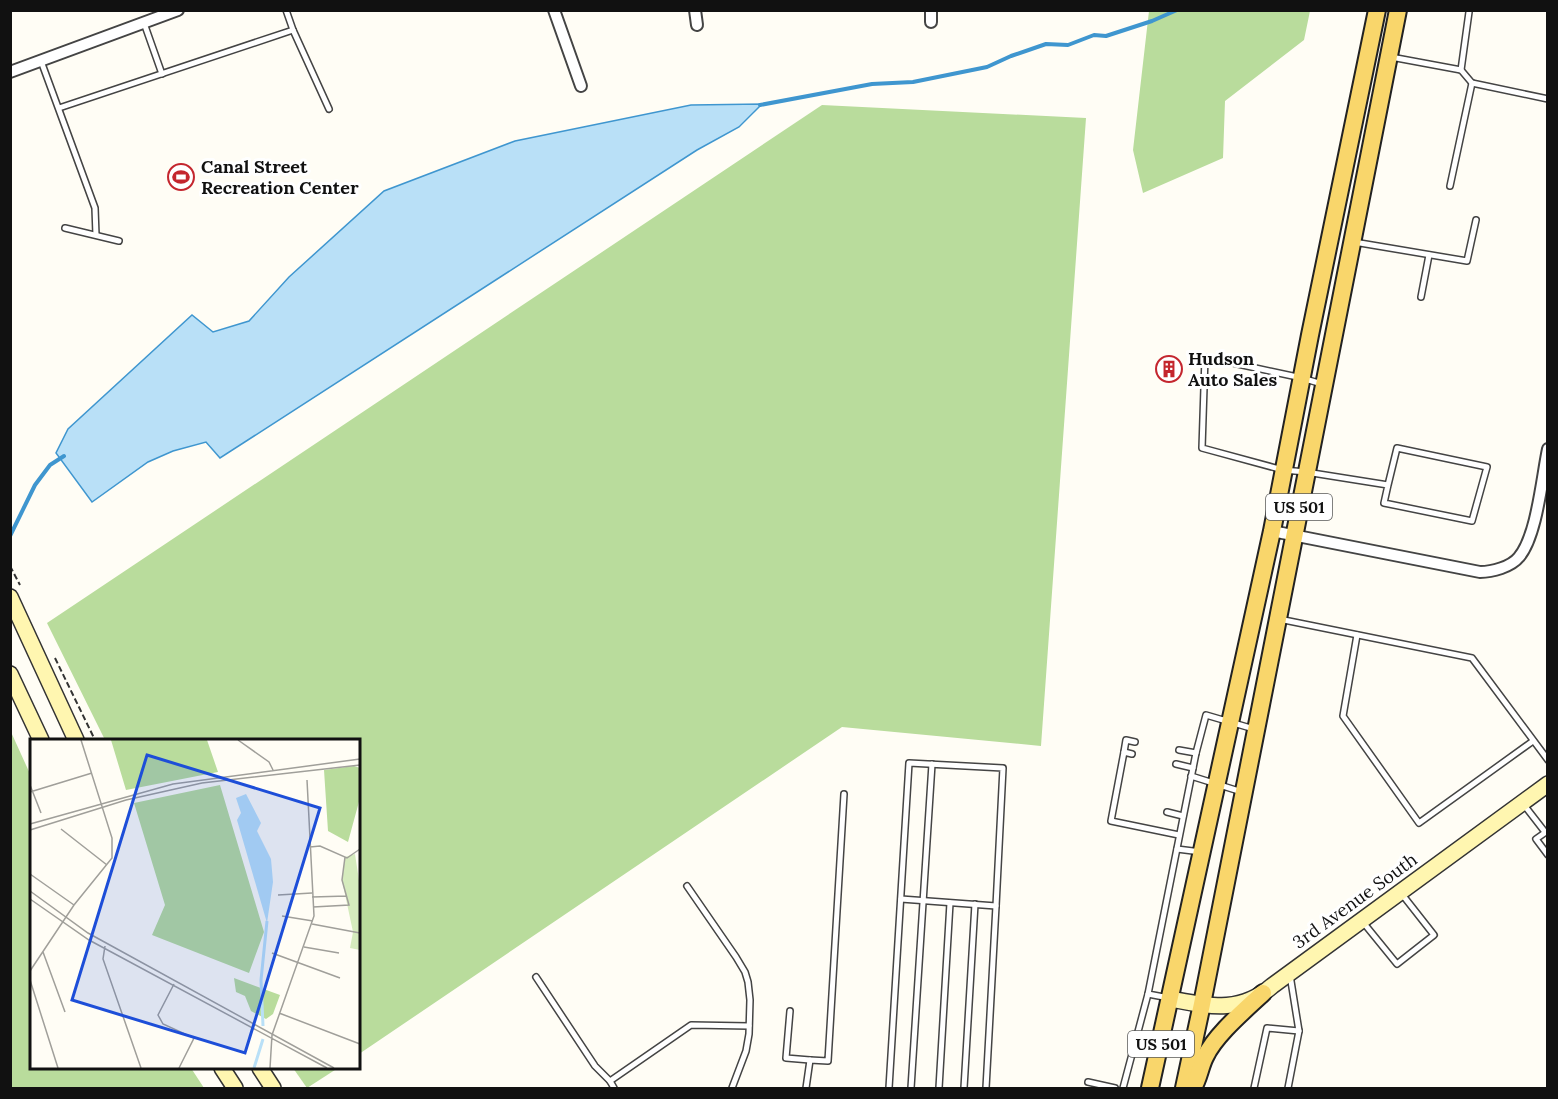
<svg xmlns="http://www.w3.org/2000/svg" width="1558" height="1099" font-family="Lora,serif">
  <rect width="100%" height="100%" fill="#fffdf5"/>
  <!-- forest -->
  <g fill="#b9dc9c">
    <polygon points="1149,11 1310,11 1304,40 1225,101 1223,158 1143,193 1133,150"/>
    <polygon points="822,105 1086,118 1041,746 842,727 359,1054 358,740 105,740 47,623"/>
    <polygon points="11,732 31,776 32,1068 191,1068 204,1088 11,1088"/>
    <polygon points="293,1068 338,1068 307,1088"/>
  </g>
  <!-- water -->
  <polygon fill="#b9e0f7" stroke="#3f96cf" stroke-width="1.5" points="762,104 739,127 697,150 220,458 206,442 173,451 148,462 92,502 56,453 68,429 192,315 213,332 249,321 289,277 384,191 515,141 691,105"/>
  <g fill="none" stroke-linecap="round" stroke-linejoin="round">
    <!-- stream -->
    <g stroke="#3f96cf" stroke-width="4">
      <polyline points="760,105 872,84 913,82 987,67 1011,56 1046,44 1068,45 1094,35 1106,36 1152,21 1177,10"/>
      <polyline points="10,536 35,485 50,465 64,456"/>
    </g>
    <defs>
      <g id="lane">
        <polyline points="286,10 293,30 329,109"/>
        <polyline points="144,23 162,74"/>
        <polyline points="1391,57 1461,70 1472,83 1548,99"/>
        <polyline points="41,61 95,208 96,235"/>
        <polyline points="1461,70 1469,12"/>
        <polyline points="59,108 293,30"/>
        <polyline points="1450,186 1472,83"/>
        <polyline points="65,228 119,241"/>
        <polyline points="1354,242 1467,261 1476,220"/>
        <polyline points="1421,297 1429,255"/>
        <polyline points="1322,384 1302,378 1205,357 1202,448 1283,470 1306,472 1388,485 1397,448 1487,467 1472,521 1384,503 1388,485"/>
        <polyline points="1279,619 1472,658 1548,760"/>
        <polyline points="1357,635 1343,716 1419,823 1533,741"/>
        <polyline points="1179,750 1196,753"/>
        <polyline points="1124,752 1126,740 1135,742"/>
        <polyline points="1132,754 1124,752 1111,821 1179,835"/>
        <polyline points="1176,764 1193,768"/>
        <polyline points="1191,776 1242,792"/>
        <polyline points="1524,805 1545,832"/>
        <polyline points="1167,812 1183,816"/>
        <polyline points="1546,832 1536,839 1548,855"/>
        <polyline points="1177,849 1201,852"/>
        <polyline points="687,886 736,957 745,972 748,982 750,1000 749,1034 746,1051 732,1088"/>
        <polyline points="901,899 996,906"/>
        <polyline points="1362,921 1397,964 1434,935 1401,893"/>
        <polyline points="536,977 595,1066 610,1081 614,1088"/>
        <polyline points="1169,998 1148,994 1196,753 1206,715 1254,729"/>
        <polyline points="790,1011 786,1058 810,1060"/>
        <polyline points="610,1081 691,1025 749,1026"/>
        <polyline points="1088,1082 1115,1088"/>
        <polyline points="806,1088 810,1060 828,1061 844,794"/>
        <polyline points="889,1088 909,763 1003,768 996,906 986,1088"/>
        <polyline points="911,1088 932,764"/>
        <polyline points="939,1088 950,903"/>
        <polyline points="964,1088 975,904"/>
        <polyline points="1123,1088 1148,994"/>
        <polyline points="1254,1088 1267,1028 1299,1031"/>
        <polyline points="1288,1088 1299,1031 1290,975"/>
      </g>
      <g id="street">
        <polyline points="554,10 581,86"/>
        <polyline points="695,10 697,25"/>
        <polyline points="931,22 931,10"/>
        <polyline points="10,72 178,10"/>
        <path d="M1272,531L1480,572C1492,572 1511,567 1519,557C1537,536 1542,477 1548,449"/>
      </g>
      <g id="secondary">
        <polyline points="10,597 76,740"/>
        <polyline points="10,674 41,740"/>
        <path d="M1171,999C1209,1006 1240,1014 1272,986L1548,784"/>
        <polyline points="222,1068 235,1088"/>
        <polyline points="260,1068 273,1088"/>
      </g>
      <g id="primary">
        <polyline points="1150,1088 1272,531 1310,335 1377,10"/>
        <polyline points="1184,1088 1202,1004 1398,10"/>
        <path d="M1193,1088C1199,1078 1200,1067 1205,1057C1215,1035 1245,1010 1263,993"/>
      </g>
    </defs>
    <!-- lane casing -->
    <use href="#lane" stroke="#444" stroke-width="8"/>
    <!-- street casing -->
    <use href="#street" stroke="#444" stroke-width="14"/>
    <!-- secondary casing -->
    <use href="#secondary" stroke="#333" stroke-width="18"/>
    <!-- primary casing -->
    <use href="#primary" stroke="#222" stroke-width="20"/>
    <!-- path -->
    <g stroke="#333" stroke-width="2" stroke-dasharray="6 3" stroke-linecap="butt">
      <polyline points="10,566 20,585"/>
      <polyline points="55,658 95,740"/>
    </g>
    <!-- lane -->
    <use href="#lane" stroke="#fff" stroke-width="5"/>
    <!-- street -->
    <use href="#street" stroke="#fff" stroke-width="10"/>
    <!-- secondary -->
    <use href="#secondary" stroke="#fff6b0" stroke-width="15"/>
    <!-- primary -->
    <use href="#primary" stroke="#f9d66b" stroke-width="16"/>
  </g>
  <!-- icons -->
  <defs>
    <symbol id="stadium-ring" viewBox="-11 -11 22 22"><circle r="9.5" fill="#fff" stroke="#c4262e" stroke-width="1.5"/><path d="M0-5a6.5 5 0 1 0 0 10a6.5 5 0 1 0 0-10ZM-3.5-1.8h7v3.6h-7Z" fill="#c4262e"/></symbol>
    <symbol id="building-ring" viewBox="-11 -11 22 22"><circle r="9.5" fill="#fff" stroke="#c4262e" stroke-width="1.5"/><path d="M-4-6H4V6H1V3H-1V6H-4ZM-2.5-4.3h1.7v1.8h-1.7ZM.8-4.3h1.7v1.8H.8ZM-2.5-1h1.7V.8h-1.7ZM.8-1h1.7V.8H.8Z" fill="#c4262e"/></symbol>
  </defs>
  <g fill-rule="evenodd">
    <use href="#stadium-ring" x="166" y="162" width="30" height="30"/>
    <use href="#building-ring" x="1154" y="354" width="30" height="30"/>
  </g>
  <g text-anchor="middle" stroke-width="6" stroke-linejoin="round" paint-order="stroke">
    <!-- shield labels -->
    <g fill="#fff" stroke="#585858" stroke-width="1.5">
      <rect x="1266" y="494" width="66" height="26" rx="4.5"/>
      <rect x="1128" y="1031" width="66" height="26" rx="4.5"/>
    </g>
    <g font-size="16" font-weight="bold" fill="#111">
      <text x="1299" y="513">US 501</text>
      <text x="1161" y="1050">US 501</text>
    </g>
    <!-- poi labels -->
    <g font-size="18" font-weight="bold" fill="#111" stroke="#fff" text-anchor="start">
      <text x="201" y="173">Canal Street<tspan x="201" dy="21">Recreation Center</tspan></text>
      <text x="1188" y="365">Hudson<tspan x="1188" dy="21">Auto Sales</tspan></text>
    </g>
    <!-- street labels -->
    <g font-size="18" fill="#111" stroke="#fff">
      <text transform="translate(1355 901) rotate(-36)" y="6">3rd Avenue South</text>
    </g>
  </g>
  <!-- overview -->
  <g transform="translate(30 739)">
    <rect width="330" height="330" fill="#fffdf5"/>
    <path d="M325,115L330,148V211L320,209L323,193L312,141L315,118Z" fill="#d5ebbd"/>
    <path d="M81,1H177L188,33L96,51ZM324,27L330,29V59L318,103L298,92L294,31ZM190,46L234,193L219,234L122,196L135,166L104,64ZM204,239L250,256L243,275L236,280L221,272L215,257L206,253Z" fill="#b9dc9c"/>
    <path d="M216,55L231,84L227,92L241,120L243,143L237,184L207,81L211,74L206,59Z" fill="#b9e0f7"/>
    <path fill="none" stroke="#b9e0f7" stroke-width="3" d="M233,287L231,241L237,182M224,329L233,300"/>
    <path fill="none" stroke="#a09f9a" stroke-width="1.5" d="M208,1L239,23L243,31M0,46L11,74M0,53L62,34M0,85L143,45L330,20M31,90L77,126M0,91L96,61L172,44L330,26M280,108L290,107L317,119L330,110M0,135L44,166M0,152L58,194L304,329M248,156L282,154M282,158L317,157M0,160L59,201L297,329M283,168L319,166L312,141L315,118M252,177L283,182M282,185L330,194M75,207L73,220L111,329M274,208L309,214M13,213L35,273M242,214L310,239M0,232L44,166L82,119V99L51,1M0,241L28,329M144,245L128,276L133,285L164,299L149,329M249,274L330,305M240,329L242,296L284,177L277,41"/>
    <path fill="#1d4ed8" fill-opacity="0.15" stroke="#1d4ed8" stroke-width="3" d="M117,16L290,69L215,314L42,261Z"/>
    <rect width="330" height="330" fill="none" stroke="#111" stroke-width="3"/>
  </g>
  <!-- border -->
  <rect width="1558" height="1099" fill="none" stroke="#111111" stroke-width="24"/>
</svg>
